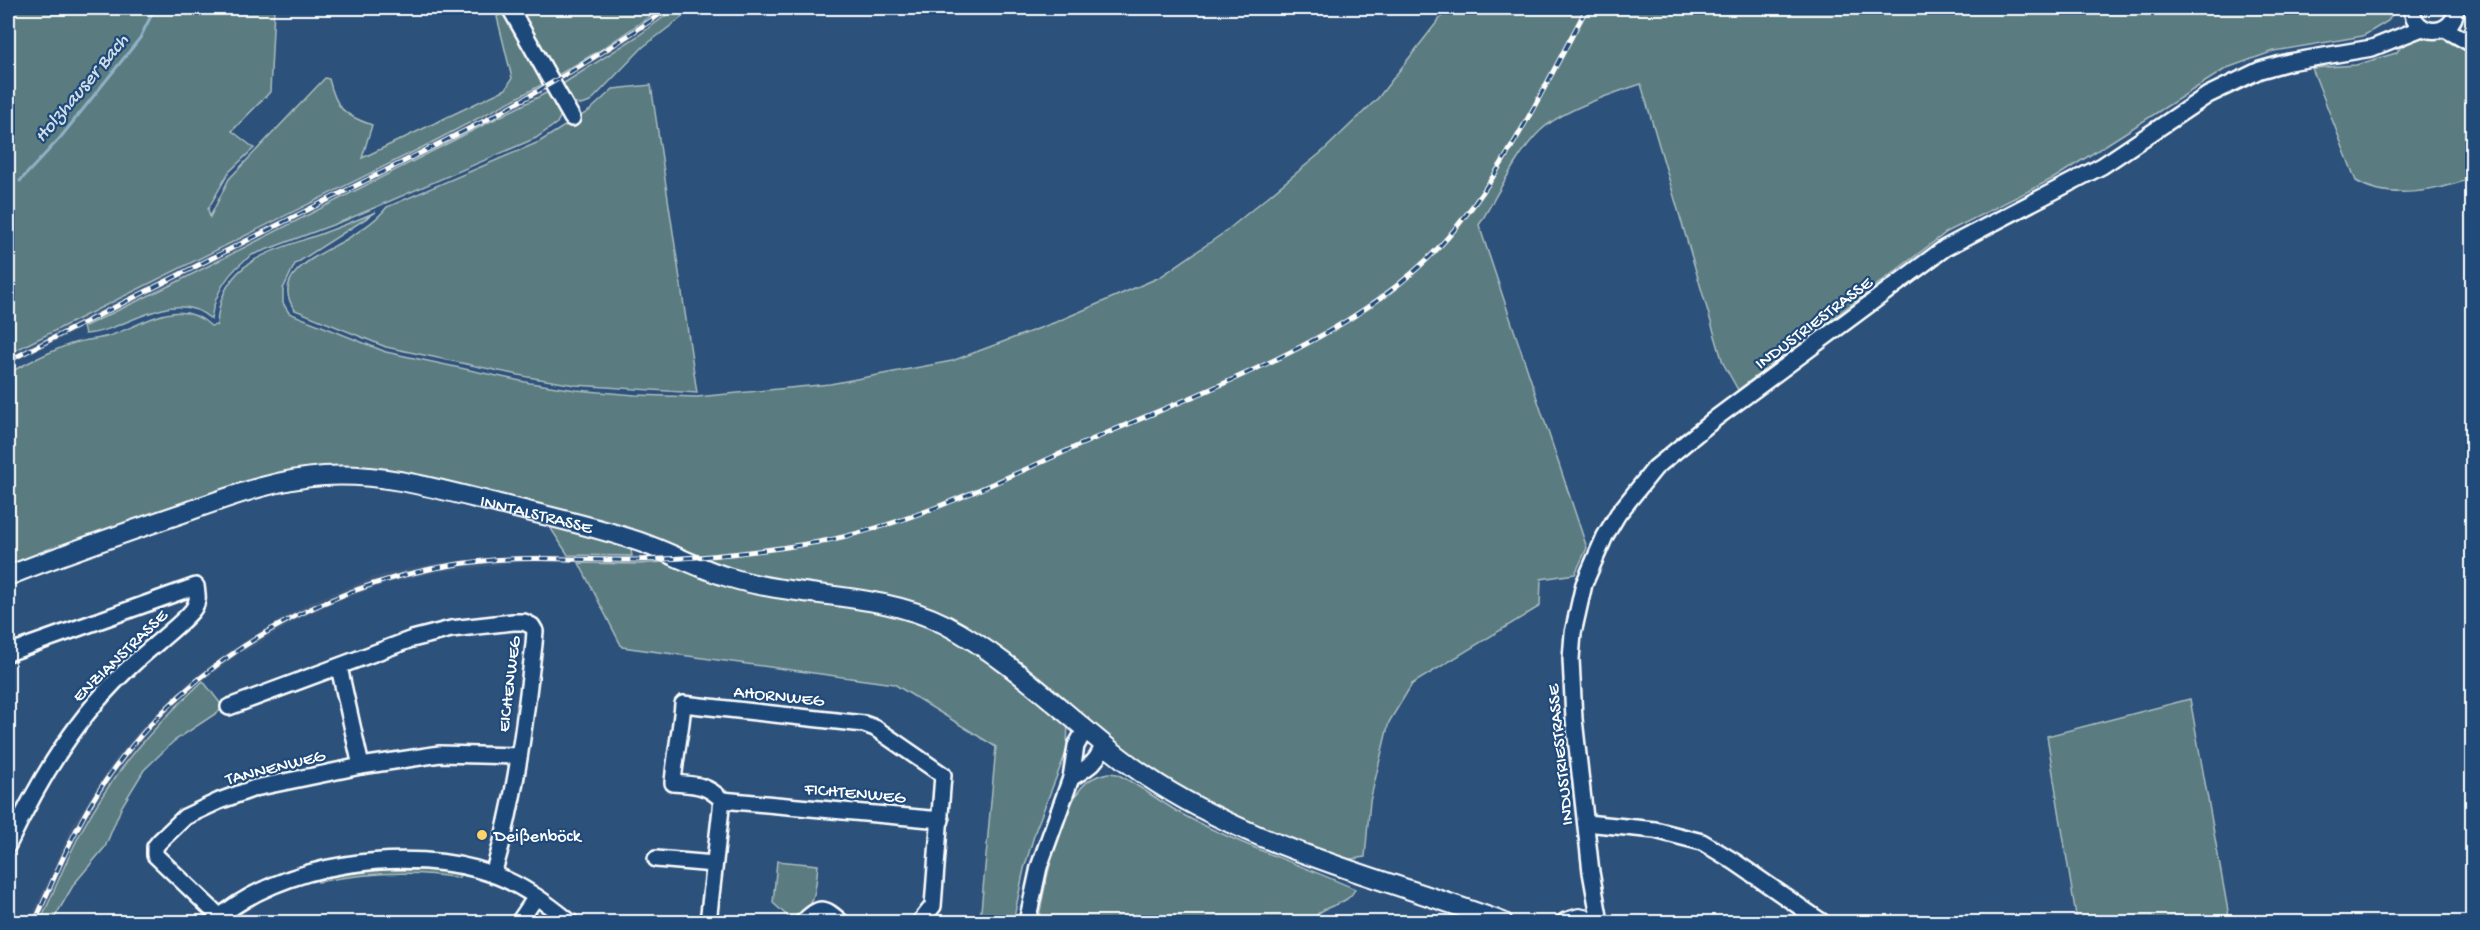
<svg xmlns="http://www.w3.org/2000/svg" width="2480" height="930" font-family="'Gochi Hand',sans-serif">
  <rect width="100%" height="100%" fill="#2c517b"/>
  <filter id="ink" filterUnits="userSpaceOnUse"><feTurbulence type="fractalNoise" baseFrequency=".0167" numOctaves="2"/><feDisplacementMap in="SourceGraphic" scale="12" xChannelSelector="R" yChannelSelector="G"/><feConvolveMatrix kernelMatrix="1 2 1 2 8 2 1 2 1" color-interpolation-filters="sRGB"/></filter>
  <g filter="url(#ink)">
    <!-- built -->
    <g fill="#3b597c">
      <polygon points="662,8 676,8 638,36 558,87 553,78 602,49"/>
      <polygon points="547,82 552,90 175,283 8,365 8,354 427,145"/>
      <polygon points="524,555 661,555 675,561 639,564 524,562 438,572 383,585 338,601 299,619 244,652 240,643 314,600 380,575 436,563"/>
      <polygon points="236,646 239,654 203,681 170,712 123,765 82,831 40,922 29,922 74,822 115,759 143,726 190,680"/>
    </g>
    <!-- green -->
    <g fill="#5a7b80" stroke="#acbdc0" stroke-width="1.5">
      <path d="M8,8H274L270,92L232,131L254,148L229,172L208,209L210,217L229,179L325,78L329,79C336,108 343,115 372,125L362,158L506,89L512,78L497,17L504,8L547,82L427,145L8,354Z"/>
      <polygon points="514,8 662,8 602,49 553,78"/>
      <path d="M676,8H694L643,47L590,102C573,110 568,99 558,87L638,36Z"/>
      <path d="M1448,8H2396L2388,21L2363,36L2274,51L2227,68L2054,178L1947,232L1738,390L1723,363L1641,84C1613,93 1560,111 1540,131C1517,153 1496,198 1479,225L1587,548L1575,574L1541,579L1540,606L1412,684L1389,722L1370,801L1365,857L1338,861L1243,823L1159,777L982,641L798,587L339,471L8,570V373C28,363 50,351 71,344C85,339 99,340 112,335C146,323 179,296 211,326L217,325C220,263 266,253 315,236C336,229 356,220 376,212L295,264L283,289V303L289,313L386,352L530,383L576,390L635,395L697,397L830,384L952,361L1056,322L1160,277L1225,232L1323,151L1378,98Z"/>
      <path d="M2419,35L2427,38L2451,39L2472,55V178C2438,191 2389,201 2356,181L2312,68L2356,65L2396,53L2405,42Z"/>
      <path d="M651,85L697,393L575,385L528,377L386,347L295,310C268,273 324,253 347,239C361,230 376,221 387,207L539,142L589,111L613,89Z"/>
      <path d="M552,90L561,108V115L557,123L536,138L346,220L252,255C230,270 215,291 211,319C172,285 126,332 85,334L83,327L175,283Z"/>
      <polygon points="546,521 630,544 632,556 568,555"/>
      <polygon points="675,561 882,607 960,638 1068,721 1067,750 1036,829 1024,869 1013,922 980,922 996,747 894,684 622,647 579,563 639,564"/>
      <path d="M203,681L224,708L174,741L144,770L122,806L105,847L74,884L52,922H40C54,892 66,860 82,830C113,772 155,725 203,681Z"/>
      <polygon points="2190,699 2230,922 2077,922 2047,736"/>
      <path d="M1109,773L1117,774C1142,787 1164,805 1189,818C1242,846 1300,864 1355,889C1347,908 1320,903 1312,922H1038C1045,884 1057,820 1081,788C1088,779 1098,775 1109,773Z"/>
      <path d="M777,861L818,865C815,893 817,902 796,922H794L773,903Z"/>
      <path d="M383,870H438L460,874L459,878C413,870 364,873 318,882L316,878Z"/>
    </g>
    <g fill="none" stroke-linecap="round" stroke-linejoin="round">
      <!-- stream -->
      <g stroke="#91b1c8" stroke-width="3">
        <polyline points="20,181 60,138 140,38 155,8"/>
        <polyline points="8,190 11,188"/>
      </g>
      <defs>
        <g id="minor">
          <polyline points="510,8 572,118"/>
          <path d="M2412,8C2413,38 2455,38 2456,8"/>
          <polyline points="2445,29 2472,44"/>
          <path d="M8,653L196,586C197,594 199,600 194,608C187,620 146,651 133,664C78,714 40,778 8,845"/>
          <polyline points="339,667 361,766"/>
          <path d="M229,707L412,639L451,629L513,622H524L532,626L535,631L534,644C525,721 516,799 493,874"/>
          <path d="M1071,778C1087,768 1099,762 1103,743"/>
          <path d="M722,800C706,784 695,785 673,783C675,756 681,731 683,704L864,724L875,728L943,775L933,906L920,922"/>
          <polyline points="722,800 941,820"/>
          <polyline points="1586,823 1655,830 1702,842 1735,862 1822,922"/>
          <polyline points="656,859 714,864"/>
          <polyline points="220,917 155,855 155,847 159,842 185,817 219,801 255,788 361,766 440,754 519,756"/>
          <path d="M214,922C279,862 411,845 492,874C521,884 547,903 570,922"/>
          <polyline points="519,922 536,897"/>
          <polyline points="708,922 722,800"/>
          <path d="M803,922C820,906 823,906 841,922"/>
          <polyline points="1027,922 1039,867 1071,778 1076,746 1085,730"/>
          <polyline points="1600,922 1591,872 1574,719 1571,659 1573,633 1584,584 1605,536 1618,514 1655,468 1716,418 1945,248 2102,166 2208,95 2260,70 2289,62 2372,48 2422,28"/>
        </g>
        <g id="major">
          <path id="s1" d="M8,576C65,553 124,533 183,513C229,497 275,479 324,476C383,472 442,490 499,504C547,516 594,526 640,542C671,553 700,569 731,578C801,599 877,591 944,624C1023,665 1083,736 1158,784C1264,851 1387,879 1503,922"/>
          <polyline points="1566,922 1579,918 1597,922"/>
        </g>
      </defs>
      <!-- minor casing -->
      <use href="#minor" stroke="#fff" stroke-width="20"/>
      <!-- major casing -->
      <use href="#major" stroke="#fff" stroke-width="22"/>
      <!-- minor -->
      <use href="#minor" stroke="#1f4a7a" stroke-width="15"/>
      <!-- major -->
      <use href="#major" stroke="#1f4a7a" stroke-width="18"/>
      <defs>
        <g id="rail">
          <path d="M8,361L492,117C553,83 612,48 669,8"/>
          <path d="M35,922C54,878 72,833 98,792C185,658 334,574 492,560C540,556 588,561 636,560C697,559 759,552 819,542C916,524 1008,476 1098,437C1212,387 1356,338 1441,245C1503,177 1543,88 1587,8"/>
        </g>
      </defs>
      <!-- rail casing -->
      <use href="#rail" stroke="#fff" stroke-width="5"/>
      <!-- rail -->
      <use href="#rail" stroke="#1f4a7a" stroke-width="3" stroke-dasharray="9" stroke-linecap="butt"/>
    </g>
  </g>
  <!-- markers -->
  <circle fill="#ffd166" stroke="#1f4a7a" stroke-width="2" cx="482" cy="835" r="6"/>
  <g text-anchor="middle" stroke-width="4.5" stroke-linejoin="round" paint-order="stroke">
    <!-- street labels -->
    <g font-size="18" fill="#fff" stroke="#1f4a7a">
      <text transform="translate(1813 322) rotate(-37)" y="6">INDUSTRIESTRASSE</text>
      <text dy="6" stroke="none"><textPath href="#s1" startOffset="549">INNTALSTRASSE</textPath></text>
      <text transform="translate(119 655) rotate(-44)" y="6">ENZIANSTRASSE</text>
      <text transform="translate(508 684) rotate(-83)" y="6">EICHENWEG</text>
      <text transform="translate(779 695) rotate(6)" y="6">AHORNWEG</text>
      <text transform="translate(1559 755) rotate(-96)" y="6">INDUSTRIESTRASSE</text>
      <text transform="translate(275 766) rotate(-14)" y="6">TANNENWEG</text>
      <text transform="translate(855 792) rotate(5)" y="6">FICHTENWEG</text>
    </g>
    <!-- poi labels -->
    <g font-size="18" fill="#fff" stroke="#1f4a7a" text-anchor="start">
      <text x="494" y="841">Deißenböck</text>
    </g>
    <!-- water labels -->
    <g font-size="20" font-style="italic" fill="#d1dee8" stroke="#1f4a7a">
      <text transform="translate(80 87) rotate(-50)" y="7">Holzhauser Bach</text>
    </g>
  </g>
  <!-- margin -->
  <rect width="2480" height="930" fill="none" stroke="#1f4a7a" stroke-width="30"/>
  <rect x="15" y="15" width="2450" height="900" fill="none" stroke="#fff" stroke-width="2" filter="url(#ink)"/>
</svg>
